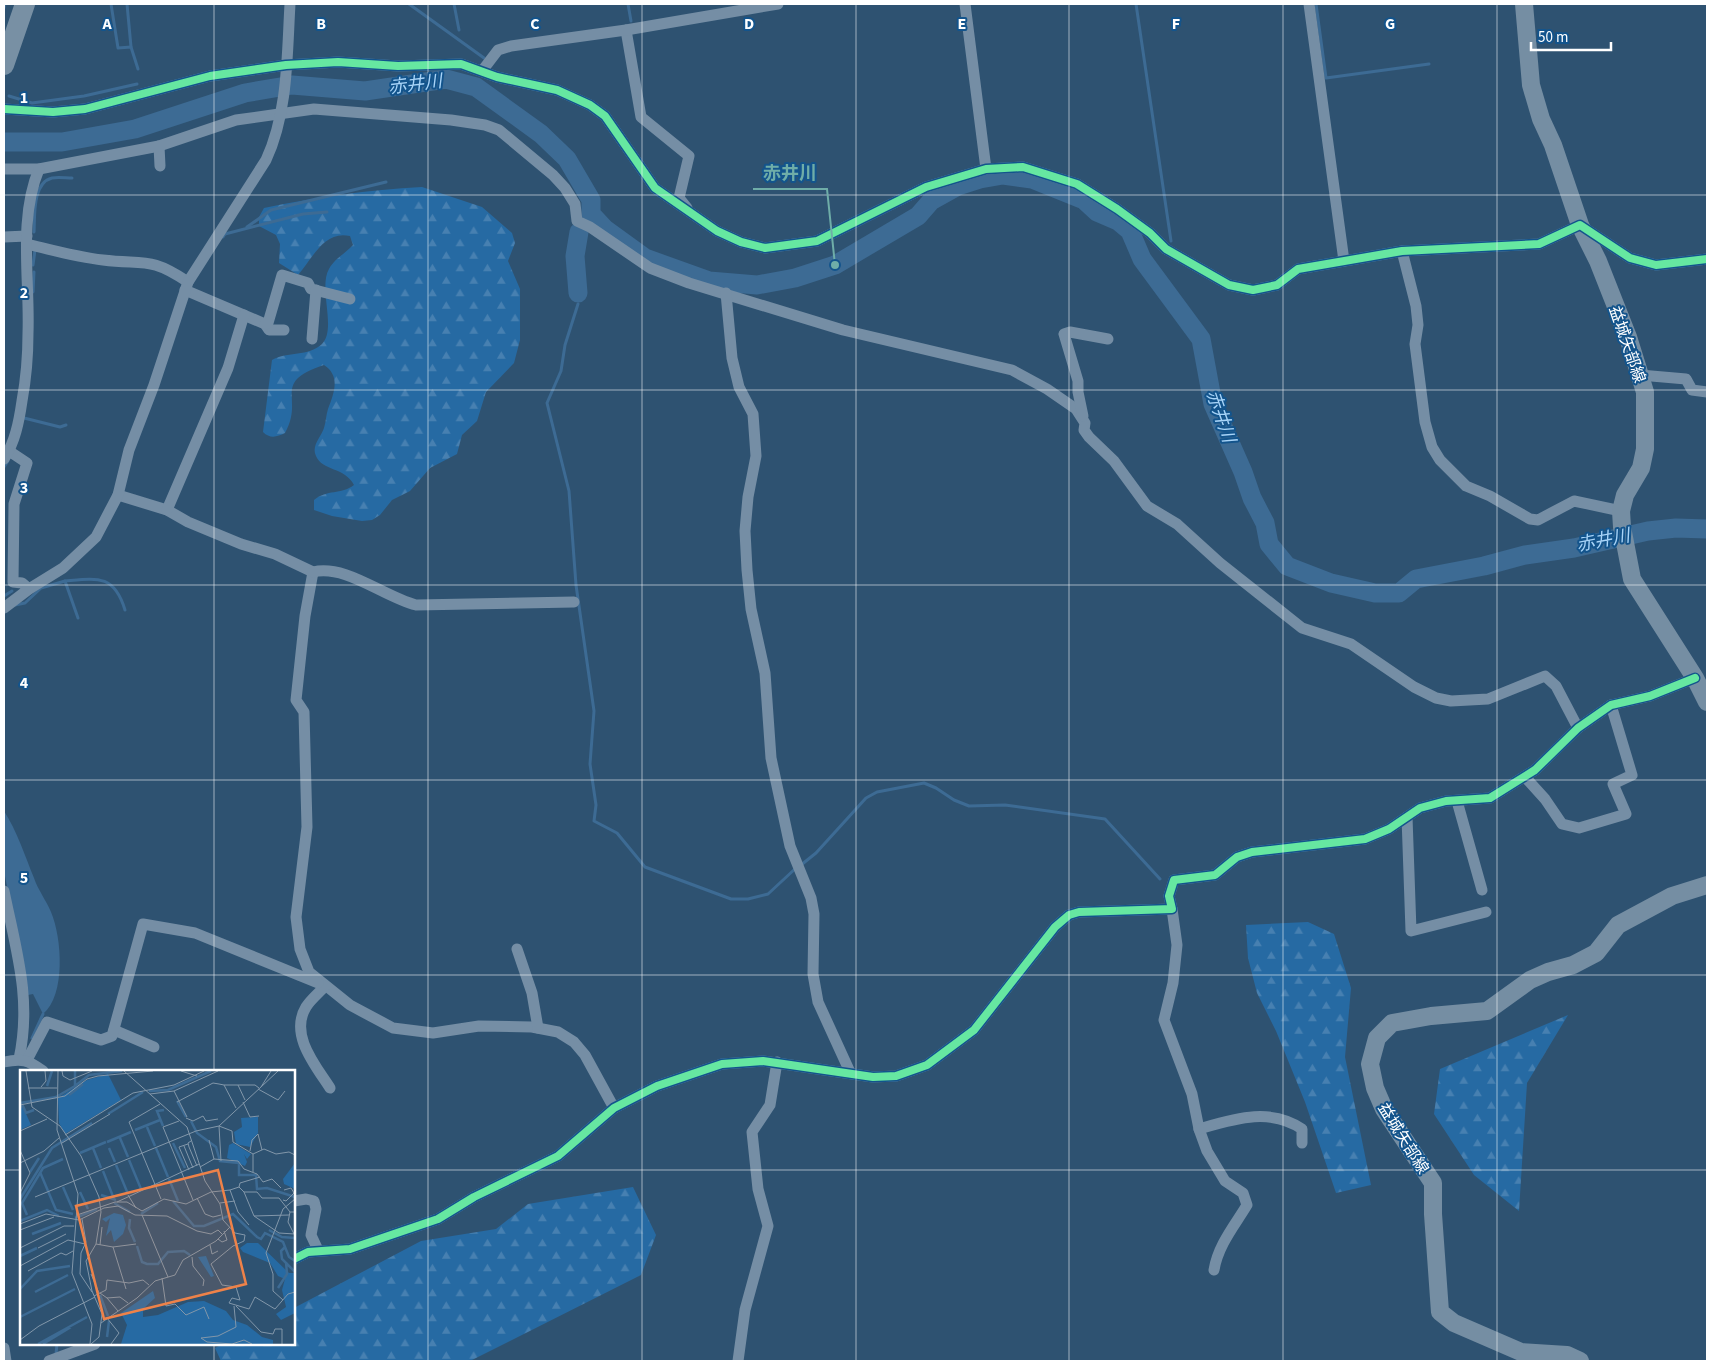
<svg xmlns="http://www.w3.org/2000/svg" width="1711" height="1365" font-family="'Source Sans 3','Noto Sans JP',sans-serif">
  <defs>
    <pattern id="forest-firs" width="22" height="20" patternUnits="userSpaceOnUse" patternTransform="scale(1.25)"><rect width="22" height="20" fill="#266aa3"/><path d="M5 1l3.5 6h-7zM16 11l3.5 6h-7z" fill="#4780b1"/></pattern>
  </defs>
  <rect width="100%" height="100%" fill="#2e5271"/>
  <!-- forest -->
  <g fill="url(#forest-firs)">
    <path d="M422,187L482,207L512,233L515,243L508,261L520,289V340L514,363L486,392L477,421L462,435L457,454L430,468L410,491L392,500L380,515L372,520L362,521L332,516L314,510V500C327,489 341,495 354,485C345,467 322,471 316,456C311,446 321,437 324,428C326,422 326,415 328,409C334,393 341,376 324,365C270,383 305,397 285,433C277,437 270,439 263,432L272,360C288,351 308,357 322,344C337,329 318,288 329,269C335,258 345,254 353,245L350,236C324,230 313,258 298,275L279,263L280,244L276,235L259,226V217L264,208C317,197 368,190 422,187Z"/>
    <polygon points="1308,922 1334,934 1351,988 1345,1057 1371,1185 1336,1193 1305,1102 1276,1031 1257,993 1248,958 1246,925"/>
    <polygon points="1568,1015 1527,1083 1519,1211 1474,1175 1434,1114 1440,1069"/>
    <polygon points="633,1187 656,1235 641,1275 470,1361 221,1361 215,1348 223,1344 294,1344 294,1308 421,1241 496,1229 528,1204"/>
  </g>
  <!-- water -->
  <path fill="#3d6b94" d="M4,811C17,831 25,856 34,878C38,890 46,900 51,912C62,938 66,995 43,1014L33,994L28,995L4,871Z"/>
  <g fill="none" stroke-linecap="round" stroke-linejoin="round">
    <!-- stream -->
    <g stroke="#3d6b94" stroke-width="3">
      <polyline points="111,4 118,48 131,47 138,69"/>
      <polyline points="127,4 131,47"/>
      <polyline points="409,4 484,58"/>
      <polyline points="454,4 459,30"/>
      <polyline points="628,4 631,21"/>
      <polyline points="1136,4 1171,241"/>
      <polyline points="1316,4 1326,78 1429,64"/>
      <polyline points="4,8 5,4"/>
      <polyline points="9,96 32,103 84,96 137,84"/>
      <polyline points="247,227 271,210 386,182"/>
      <path d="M34,232C35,217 32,183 52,178C58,177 66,178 72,178"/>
      <polyline points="223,237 225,234 303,214 327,212"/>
      <polyline points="33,265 35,250"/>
      <polyline points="33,292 34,272"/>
      <polyline points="578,304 565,345 561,371 547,403 569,491 576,585 594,711 590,764 596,805 594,821 617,833 645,867 731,899 748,899 768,894 796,868"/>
      <polyline points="24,418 60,427 66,425"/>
      <polyline points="4,467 8,461"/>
      <path d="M65,581C97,578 114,574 125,610"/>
      <polyline points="4,596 12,591"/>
      <polyline points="15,605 25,603 41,588 65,581 78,618"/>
      <polyline points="801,865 816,853 866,798 877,792 924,783 936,788 954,800 969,806 1005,805 1105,819 1160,879"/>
      <polyline points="32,1038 43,1014"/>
      <polyline points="56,1354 57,1344"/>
    </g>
    <!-- river -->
    <g stroke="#3d6b94" stroke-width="19">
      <polyline points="4,142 62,142 135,129 245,93 292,85 365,91 446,79 476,87 541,134 567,159 591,200 591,214 605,229 645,258 709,281 757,285 795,278 835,265 918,216 931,201 958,186 980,179 1003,175 1032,179 1084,200 1097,212 1118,221 1130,231 1142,259 1201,339 1213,404 1243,472 1252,498 1265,523 1269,544 1287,566 1331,583 1375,593 1399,593 1416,579 1484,566 1525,555 1574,548 1648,531 1676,528 1707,529"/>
      <polyline points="578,293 575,256 579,232"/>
    </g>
    <!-- street -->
    <g stroke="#758ea5" stroke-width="11">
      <polyline points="965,4 986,169"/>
      <polyline points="1309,4 1344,261"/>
      <polyline points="626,30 641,117 689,156 679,198 687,208"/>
      <polyline points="482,71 498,50 511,46 626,30 778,4"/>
      <polyline points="4,109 53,112 85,109 210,76 286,65 338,62 398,66 461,64 497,77 557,90 590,105 605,116 655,188 717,231 741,242 765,248 817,241 926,187 986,169 1023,167 1077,184 1117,209 1150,233 1166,249 1229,285 1253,290 1277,285 1298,269 1402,251 1539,244 1580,225 1630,258 1656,265 1707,259"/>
      <polyline points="159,146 160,166"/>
      <polyline points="4,169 39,169 159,146 236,120 314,109 451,120 485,125 499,130 553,175 565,188 575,204 577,221 590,227 650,268 689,283 843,330 1012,370 1047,389 1076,409 1085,423 1084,430 1089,437 1114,461 1147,506 1177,524 1220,563 1302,628 1351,644 1414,687 1436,698 1451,701 1488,699 1545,676 1556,686 1578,728"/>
      <polyline points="4,237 27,236"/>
      <path d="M27,244C52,250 77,257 103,260C144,265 150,256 188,282"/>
      <polyline points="1402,251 1416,306 1418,325 1415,344 1425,422 1432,447 1440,460 1466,486 1490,496 1530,519 1538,520 1574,501 1621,511"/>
      <polyline points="185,290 265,324 269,330 284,330"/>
      <polyline points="726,293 732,358 739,387 753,414 756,456 748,497 745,531 747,570 751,609 765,673 771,758 790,846 811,898 814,914 813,974 818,1002 850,1072"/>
      <polyline points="265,324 268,323 282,275 308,283 311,289 350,299"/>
      <polyline points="312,339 316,290"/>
      <polyline points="1640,375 1686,379 1692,390 1707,392"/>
      <polyline points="1083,416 1078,392 1078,381 1064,334 1070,332 1108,339"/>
      <polyline points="9,451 27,463 14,504 13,582 22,583 29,589"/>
      <path d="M4,459C15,442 19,422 22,401C26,379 28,355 28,333C30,280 18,219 39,169"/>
      <polyline points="118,495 167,510 188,522 241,544 275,554 313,572 305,616 296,700 304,712 307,827 296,917 300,949 309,972 350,1005 393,1028 433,1033 479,1026 532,1027 558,1032 574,1042 585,1055 614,1108"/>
      <polyline points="167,510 228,368 244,315"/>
      <path d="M313,572C346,564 384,597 416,605L574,602"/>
      <path d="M4,608L29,589L63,568L96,537L118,495L129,450L154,385L188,282L266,160C288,113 287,55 290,4"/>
      <polyline points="1525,777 1545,799 1562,824 1579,828 1626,814 1613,784 1632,775 1611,705"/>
      <polyline points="1457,801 1482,890"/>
      <polyline points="1407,817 1411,931 1486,912"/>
      <path d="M4,891C16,950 32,999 19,1059"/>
      <path d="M1172,909L1177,945L1173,983L1164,1020L1192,1094L1199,1129L1207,1151L1225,1181L1243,1193L1247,1205C1235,1225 1218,1245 1214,1270"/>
      <polyline points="517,949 532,993 538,1028"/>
      <path d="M325,986C319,993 311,999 306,1007C289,1035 316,1066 330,1088"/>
      <polyline points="114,1030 154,1047"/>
      <polyline points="27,1060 47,1022 101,1040 112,1036 143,924 195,933 318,983"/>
      <path d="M4,1062C22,1058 28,1060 43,1071"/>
      <path d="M1199,1129C1234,1119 1270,1107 1302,1129V1143"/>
      <polyline points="294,1201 306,1199 314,1201 316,1209 311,1235 318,1250"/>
      <polyline points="294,1259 308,1252 350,1249 438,1219 474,1197 558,1156 614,1108 657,1086 722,1064 763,1061 873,1077 896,1076 927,1065 974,1030 1055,927 1069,915 1079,912 1172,909 1169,896 1174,880 1215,875 1237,857 1252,852 1365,839 1389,829 1420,808 1446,801 1490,798 1535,770 1578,728 1611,705 1650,696 1695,678"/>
      <polyline points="4,1348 6,1361"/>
      <polyline points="49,1361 95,1344"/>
      <polyline points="738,1361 745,1310 768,1226 758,1189 752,1132 770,1105 777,1062"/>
    </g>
    <!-- primary -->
    <g stroke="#758ea3" stroke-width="18">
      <polyline points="1524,4 1531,85 1541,119 1553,145 1580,225 1598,261 1628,337 1645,392 1645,449 1641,468 1625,495 1621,511 1622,527 1632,579 1695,678 1707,702"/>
      <polyline points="1580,1361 1567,1355 1521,1352 1454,1323 1440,1312 1433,1214 1433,1183 1384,1109 1375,1088 1370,1064 1377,1038 1392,1023 1431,1016 1487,1011 1530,980 1548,972 1573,965 1596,953 1618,925 1672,896 1707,885"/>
    </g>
    <!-- highway -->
    <polyline stroke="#7890a4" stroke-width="20" points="4,65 25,4"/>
    <defs>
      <g id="cycleway">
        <polyline points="4,109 53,112 85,109 210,76 286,65 338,62 398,66 461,64 497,77 557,90 590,105 605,116 655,188 717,231 741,242 765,248 817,241 926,187 986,169 1023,167 1077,184 1117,209 1150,233 1166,249 1229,285 1253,290 1277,285 1298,269 1402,251 1539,244 1580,225 1630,258 1656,265 1707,259"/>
        <polyline points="294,1259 308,1252 350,1249 438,1219 474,1197 558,1156 614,1108 657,1086 722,1064 763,1061 873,1077 896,1076 927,1065 974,1030 1055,927 1069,915 1079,912 1172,909 1169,896 1174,880 1215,875 1237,857 1252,852 1365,839 1389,829 1420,808 1446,801 1490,798 1535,770 1578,728 1611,705 1650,696 1695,678"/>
      </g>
    </defs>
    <!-- cycleway casing -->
    <use href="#cycleway" stroke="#13548c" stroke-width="11"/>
    <!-- cycleway -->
    <use href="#cycleway" stroke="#66e7a1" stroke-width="8"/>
  </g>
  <!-- grid -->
  <path fill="none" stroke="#fff" stroke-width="1" stroke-opacity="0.55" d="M214,4V1071M428,4V1361M642,4V1361M856,4V1361M1069,4V1361M1283,4V1361M1497,4V1361M4,195H1707M4,390H1707M4,585H1707M4,780H1707M4,975H1707M4,1170H21M294,1170H1707M214,1344V1361"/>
  <g text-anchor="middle" stroke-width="4" stroke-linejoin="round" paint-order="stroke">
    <!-- street labels -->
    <g font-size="16" fill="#fff" stroke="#13548c">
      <text transform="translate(1628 344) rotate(71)" y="6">益城矢部線</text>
      <text transform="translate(1404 1138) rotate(58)" y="6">益城矢部線</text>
    </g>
    <!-- water labels -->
    <g font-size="18" font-style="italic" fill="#a8d4f8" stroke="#13548c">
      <text transform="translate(415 84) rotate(-7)" y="6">赤井川</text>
      <text transform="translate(1221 416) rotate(71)" y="6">赤井川</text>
      <text transform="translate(1603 540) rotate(-11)" y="6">赤井川</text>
    </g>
  </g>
  <!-- overview -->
  <g transform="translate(20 1070)">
    <rect width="275" height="275" fill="#2e5271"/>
    <path d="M238,47V63L230,77L216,74L214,62L222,57L221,48ZM213,73L231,84L227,89L224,84L227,92L225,96L207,88L209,75ZM275,93V119L264,114L263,109ZM94,143L103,145L106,155L103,164L94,172L91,160L86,166L90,148L86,152L82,149ZM227,173H238L269,203H275V243L261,250L256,244L266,237L262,220L265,209L258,206L250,193L223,182L220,178ZM186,186L194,206L191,207L178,187ZM133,221L135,228L123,239V247L138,245L168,232L184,231L206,241L213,250L227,255L242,267L253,270V274H101L107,255L101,243Z" fill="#266aa3"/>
    <path d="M88,4L101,30L45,64L39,53L38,28L67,10ZM3,37L11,55L0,60V38Z" fill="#266aa3"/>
    <path fill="none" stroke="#3d6b94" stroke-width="2.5" d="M55,1V16L69,5L102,1M27,16L32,1M129,21L148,20L191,1M49,25L63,14M157,31L166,47M0,33L36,27L55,16M0,37L3,36L6,43L14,40M88,44L123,22M171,51L177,63L196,77L200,91L219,93V105H236L237,119L247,118L275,127M143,56L137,41L144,40M127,57L135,76M115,60L140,50M100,68L108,87M87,72L111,62M153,73L165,98M73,78L81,98M89,78L95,92M136,78L148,107M60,83L86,72M109,90L121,119M96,95L108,124M83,101L94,129M10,102L19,88M20,102L36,140L53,144M149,109L158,131M43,117L53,140M60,122L68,139M81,125L96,130M0,129L32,78L72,53M153,131L174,156H184L213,144L237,167L241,169L245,163L263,172L269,187L275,191M94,133L110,142M121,144L138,133M7,145L2,133L23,98L43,89M55,148L77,139M110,149L109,158L115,172M0,151L27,140L39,146M249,160L262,167L275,168M12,164L41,153M117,176L122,192L127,194H138L148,182L164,181L170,185M265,177L261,181L262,189L275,202M0,186L17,178M258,218L267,204L266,192M0,219L17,201L50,196M15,222L48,205M80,225L88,246M0,247L55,219M87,267L89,251M18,274L67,247M23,274L51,257"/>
    <path fill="none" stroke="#8297aa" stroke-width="1" d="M6,1L12,37L40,56L61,86L79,127L81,142L76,174L66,191L72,221L82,244L79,267L71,274M38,1L37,60L58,124L52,203L72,254L70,274M42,1L43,6L50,10L72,1M104,1L167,57L185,111L200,134L203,150L215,163L225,165L224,171L213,176L191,194L202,215L216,217L220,230L212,228L209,233L229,239L235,227L255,239L268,224L275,222M161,1L177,6M204,15H235L239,18M218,15L225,30M21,17L26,11L25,1M241,17L258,1M8,18H37M238,19L258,30L265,21M154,21L167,47M130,24L154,21L198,1M157,32L193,13L199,14L204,15L216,38M223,32L230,47L239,46M140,34L109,52L141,129M0,35L45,26L67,9L78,6L133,1M166,48L173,51L183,46L186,51L198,49M159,51L143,57L173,130M199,56L212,61L213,72L233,84L244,79L256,84L269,82L275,85M199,56L201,91M0,61L27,49M45,65L113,23L154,15L184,1M189,70L194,89M171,71L168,73L169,77L177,96M42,73L90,44M168,74L159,77L169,100M164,76L173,98M0,80L10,103L0,123M230,81L232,70L238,64L242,80M0,93L24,81L39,68M180,97L194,89L218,91L224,99L237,104L243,112L252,109L261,118M233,102V84M219,117L224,122L234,146L259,163L275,164M210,120L218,142L229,155M224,122H237L242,128H259L270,142M108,125L116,138M15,127L176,61L199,56L241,17L251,1M177,128L185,144L193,147L201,145M263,130L266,131L274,123L271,118L264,120M97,132L179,94M200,133L215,131M57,145L95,132H107L122,141L144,129L166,134L191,122L210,120L219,117L220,113L240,107M122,145L148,207M234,146L269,145M62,149L66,172L61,183L60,204L72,222M0,154L26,144L59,150L84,138L98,136L115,145L147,146L177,161L191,164L198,160L202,164M0,160L34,147M274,164L268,152L270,142H275M198,169L202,172L207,170L204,161M76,174L93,177L106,219M80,175L82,157M190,175L192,184L198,181M93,177L116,174M0,178L44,156H54M18,178L46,164M172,187L173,196L184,210L183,216M0,196L48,170L65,174M8,201L41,183L46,185L53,181M71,204L79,223M142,208L146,236L155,234L166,245L184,237L189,249M80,223L87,228L100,227L108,233M74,226L86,220L87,210L109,213L123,210L129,215M87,228L98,241M263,230L253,221V204L246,183L263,139L275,129M216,236L241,262L253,264L255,259H262V274M87,248L99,263L91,274M81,253L117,228L135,211L155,205L163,190L196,171L210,157M181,268L198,266L216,257L214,236M181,268L187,272L212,274L224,270L232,274M0,270L19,256L75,227"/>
    <path fill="#ee8249" fill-opacity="0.15" stroke="#ee8249" stroke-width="2.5" d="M198,100L226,214L84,249L56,136Z"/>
    <rect width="275" height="275" fill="none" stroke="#fff" stroke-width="2.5"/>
  </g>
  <g font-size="16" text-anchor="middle" font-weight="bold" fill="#fff" stroke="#13548c" stroke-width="4" stroke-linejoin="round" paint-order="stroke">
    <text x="107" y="29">A</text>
    <text x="321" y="29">B</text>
    <text x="535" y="29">C</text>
    <text x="749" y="29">D</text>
    <text x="962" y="29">E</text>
    <text x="1176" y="29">F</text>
    <text x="1390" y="29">G</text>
    <text x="24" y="103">1</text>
    <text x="24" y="298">2</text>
    <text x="24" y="493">3</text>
    <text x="24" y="688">4</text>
    <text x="24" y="883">5</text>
  </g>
  <!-- callouts -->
  <path fill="none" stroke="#6fada8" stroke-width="2" d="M835 265L827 189H753"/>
  <circle fill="#6fada8" stroke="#13548c" stroke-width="2" cx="835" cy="265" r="5"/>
  <g font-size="18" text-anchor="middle" font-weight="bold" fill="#6fada8" stroke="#13548c" stroke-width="4" stroke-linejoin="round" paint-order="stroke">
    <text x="790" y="179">赤井川</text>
  </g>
  <!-- border -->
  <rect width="1711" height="1365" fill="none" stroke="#ffffff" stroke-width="10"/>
  <!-- scale -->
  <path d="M1531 42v8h80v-8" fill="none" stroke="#ffffff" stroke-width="2.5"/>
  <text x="1538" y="42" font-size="15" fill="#ffffff" stroke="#13548c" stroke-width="4" paint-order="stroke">50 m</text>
</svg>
